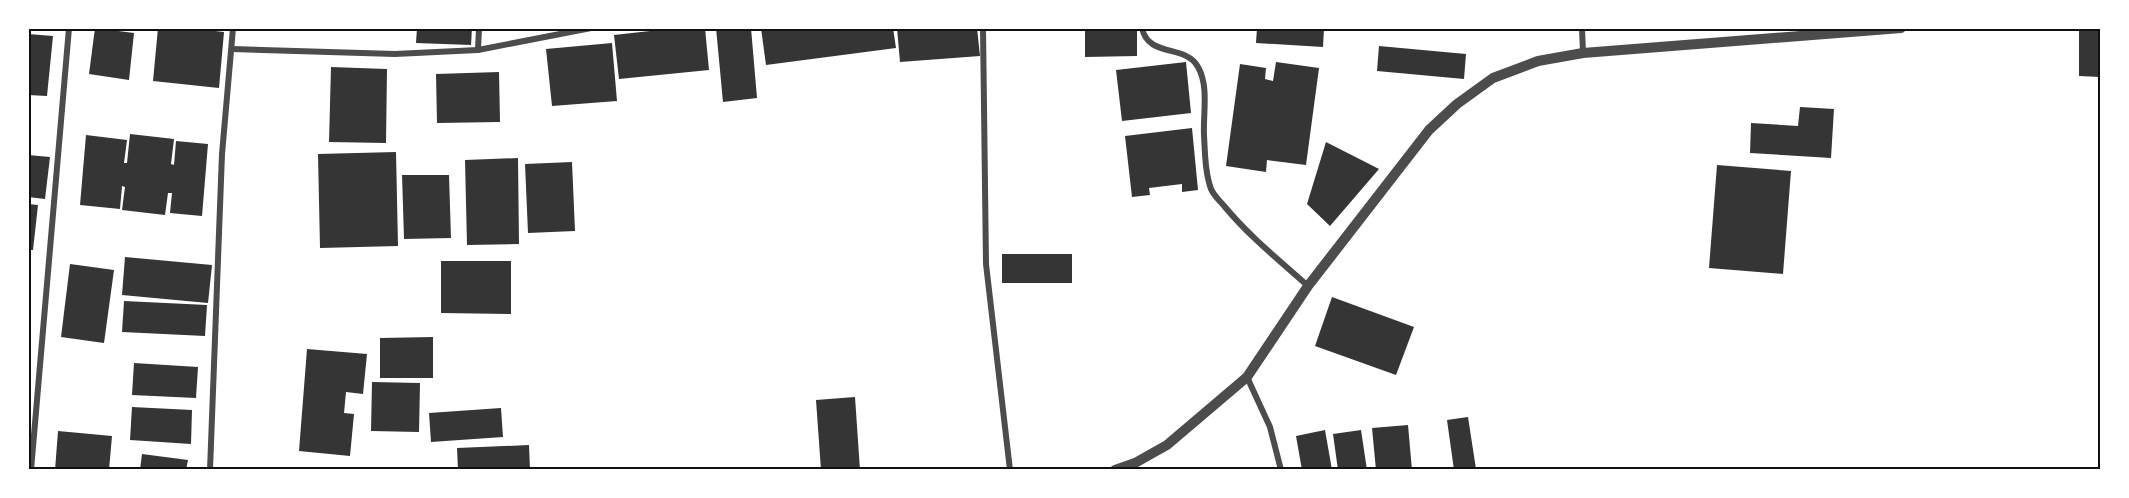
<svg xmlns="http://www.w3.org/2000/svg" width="2129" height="498" font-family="'IBM Plex Sans',sans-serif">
  <rect width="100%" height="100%" fill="#fff"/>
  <!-- building -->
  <g fill="#353535">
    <polygon points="95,28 134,33 129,80 89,74"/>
    <polygon points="158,28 189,28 224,32 219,88 153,81"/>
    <polygon points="417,28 472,28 471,45 416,43"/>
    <polygon points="677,28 705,28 709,70 619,79 614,35"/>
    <polygon points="716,28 751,28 757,98 723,102"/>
    <polygon points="761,28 893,28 896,48 766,65"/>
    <polygon points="897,28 977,28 980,56 900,62"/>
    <polygon points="1085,28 1137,28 1137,56 1085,57"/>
    <polygon points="1257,28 1324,28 1323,47 1256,43"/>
    <polygon points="2079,28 2100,28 2100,77 2079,76"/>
    <polygon points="28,34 53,36 47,96 28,95"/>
    <polygon points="612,43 617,101 552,106 546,49"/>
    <polygon points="1379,46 1466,54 1464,79 1377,71"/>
    <polygon points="1186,62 1191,113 1122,121 1116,70"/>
    <polygon points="1276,62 1319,68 1306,165 1267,160 1266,172 1226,166 1240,64 1266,68 1265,79 1273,81"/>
    <polygon points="331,67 387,69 386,143 329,142"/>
    <polygon points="499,72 500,122 437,123 436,74"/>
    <polygon points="1800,107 1834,109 1831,158 1750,153 1751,123 1798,126"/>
    <polygon points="1192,128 1198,190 1182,192 1182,184 1149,188 1150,195 1132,197 1125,136"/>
    <polygon points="130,134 174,139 171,164 174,165 176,141 208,144 202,216 170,213 172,193 168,193 165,215 122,210 125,187 122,186 120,209 80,205 86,135 127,140 124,163 127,163"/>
    <polygon points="1326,142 1379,169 1330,226 1307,204"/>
    <polygon points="396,152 398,246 320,248 318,154"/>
    <polygon points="28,155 50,157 45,199 28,197"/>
    <polygon points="518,158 519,244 467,245 465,160"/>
    <polygon points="572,162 575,231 528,233 525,164"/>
    <polygon points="1717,165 1791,171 1783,274 1709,268"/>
    <polygon points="402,175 449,175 451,238 404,239"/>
    <polygon points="28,204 38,205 33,250 28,250"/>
    <rect x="1002" y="254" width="70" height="29"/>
    <polygon points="125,257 212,265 208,303 122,295"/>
    <polygon points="441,261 511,261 511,314 441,313"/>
    <polygon points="70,264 114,270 104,343 61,337"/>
    <polygon points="1332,297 1414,327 1396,375 1315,346"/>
    <polygon points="124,301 207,305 205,336 122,332"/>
    <polygon points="433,337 433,378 380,378 380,338"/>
    <polygon points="307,349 367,354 363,394 346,392 344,413 354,414 350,456 299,451"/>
    <polygon points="134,363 198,367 196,398 132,395"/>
    <polygon points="372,382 420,383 419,432 371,431"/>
    <polygon points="855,397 860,470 821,470 816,400"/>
    <polygon points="132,407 192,410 191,444 130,440"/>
    <polygon points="501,408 503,437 431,442 429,413"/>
    <polygon points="1468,417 1476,469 1454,470 1447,420"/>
    <polygon points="1408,425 1412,470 1376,470 1372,428"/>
    <polygon points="1325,430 1332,470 1302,470 1296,436"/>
    <polygon points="1361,430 1367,470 1338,470 1333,434"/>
    <polygon points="58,431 112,436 109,470 55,470"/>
    <polygon points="529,445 530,470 458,470 457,448"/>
    <polygon points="142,454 188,460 186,470 140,470"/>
  </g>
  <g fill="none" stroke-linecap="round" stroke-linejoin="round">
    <!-- minor -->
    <g stroke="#4c4c4c" stroke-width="6">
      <polyline points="983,28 986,264 1010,470"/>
      <path d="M1142,28C1148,58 1186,44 1198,67C1209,86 1203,113 1204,135C1205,153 1205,172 1211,189C1214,196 1220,201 1225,207C1250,237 1279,260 1308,286"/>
      <polyline points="1582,28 1583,53"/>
      <polyline points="232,49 395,54 478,50 479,28"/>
      <polyline points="478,50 591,28"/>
      <polyline points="1247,377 1270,427 1281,470"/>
      <polyline points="31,470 69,28"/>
      <polyline points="210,470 222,154 233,28"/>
    </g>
    <!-- tertiary -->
    <polyline stroke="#4c4c4c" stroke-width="10" points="1115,470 1135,463 1167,445 1247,377 1308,286 1429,130 1457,104 1493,78 1538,61 1583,53 1901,28"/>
  </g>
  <!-- border -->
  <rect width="2129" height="498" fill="none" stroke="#ffffff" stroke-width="60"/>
  <rect x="30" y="30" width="2069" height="438" fill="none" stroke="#111" stroke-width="2"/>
</svg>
